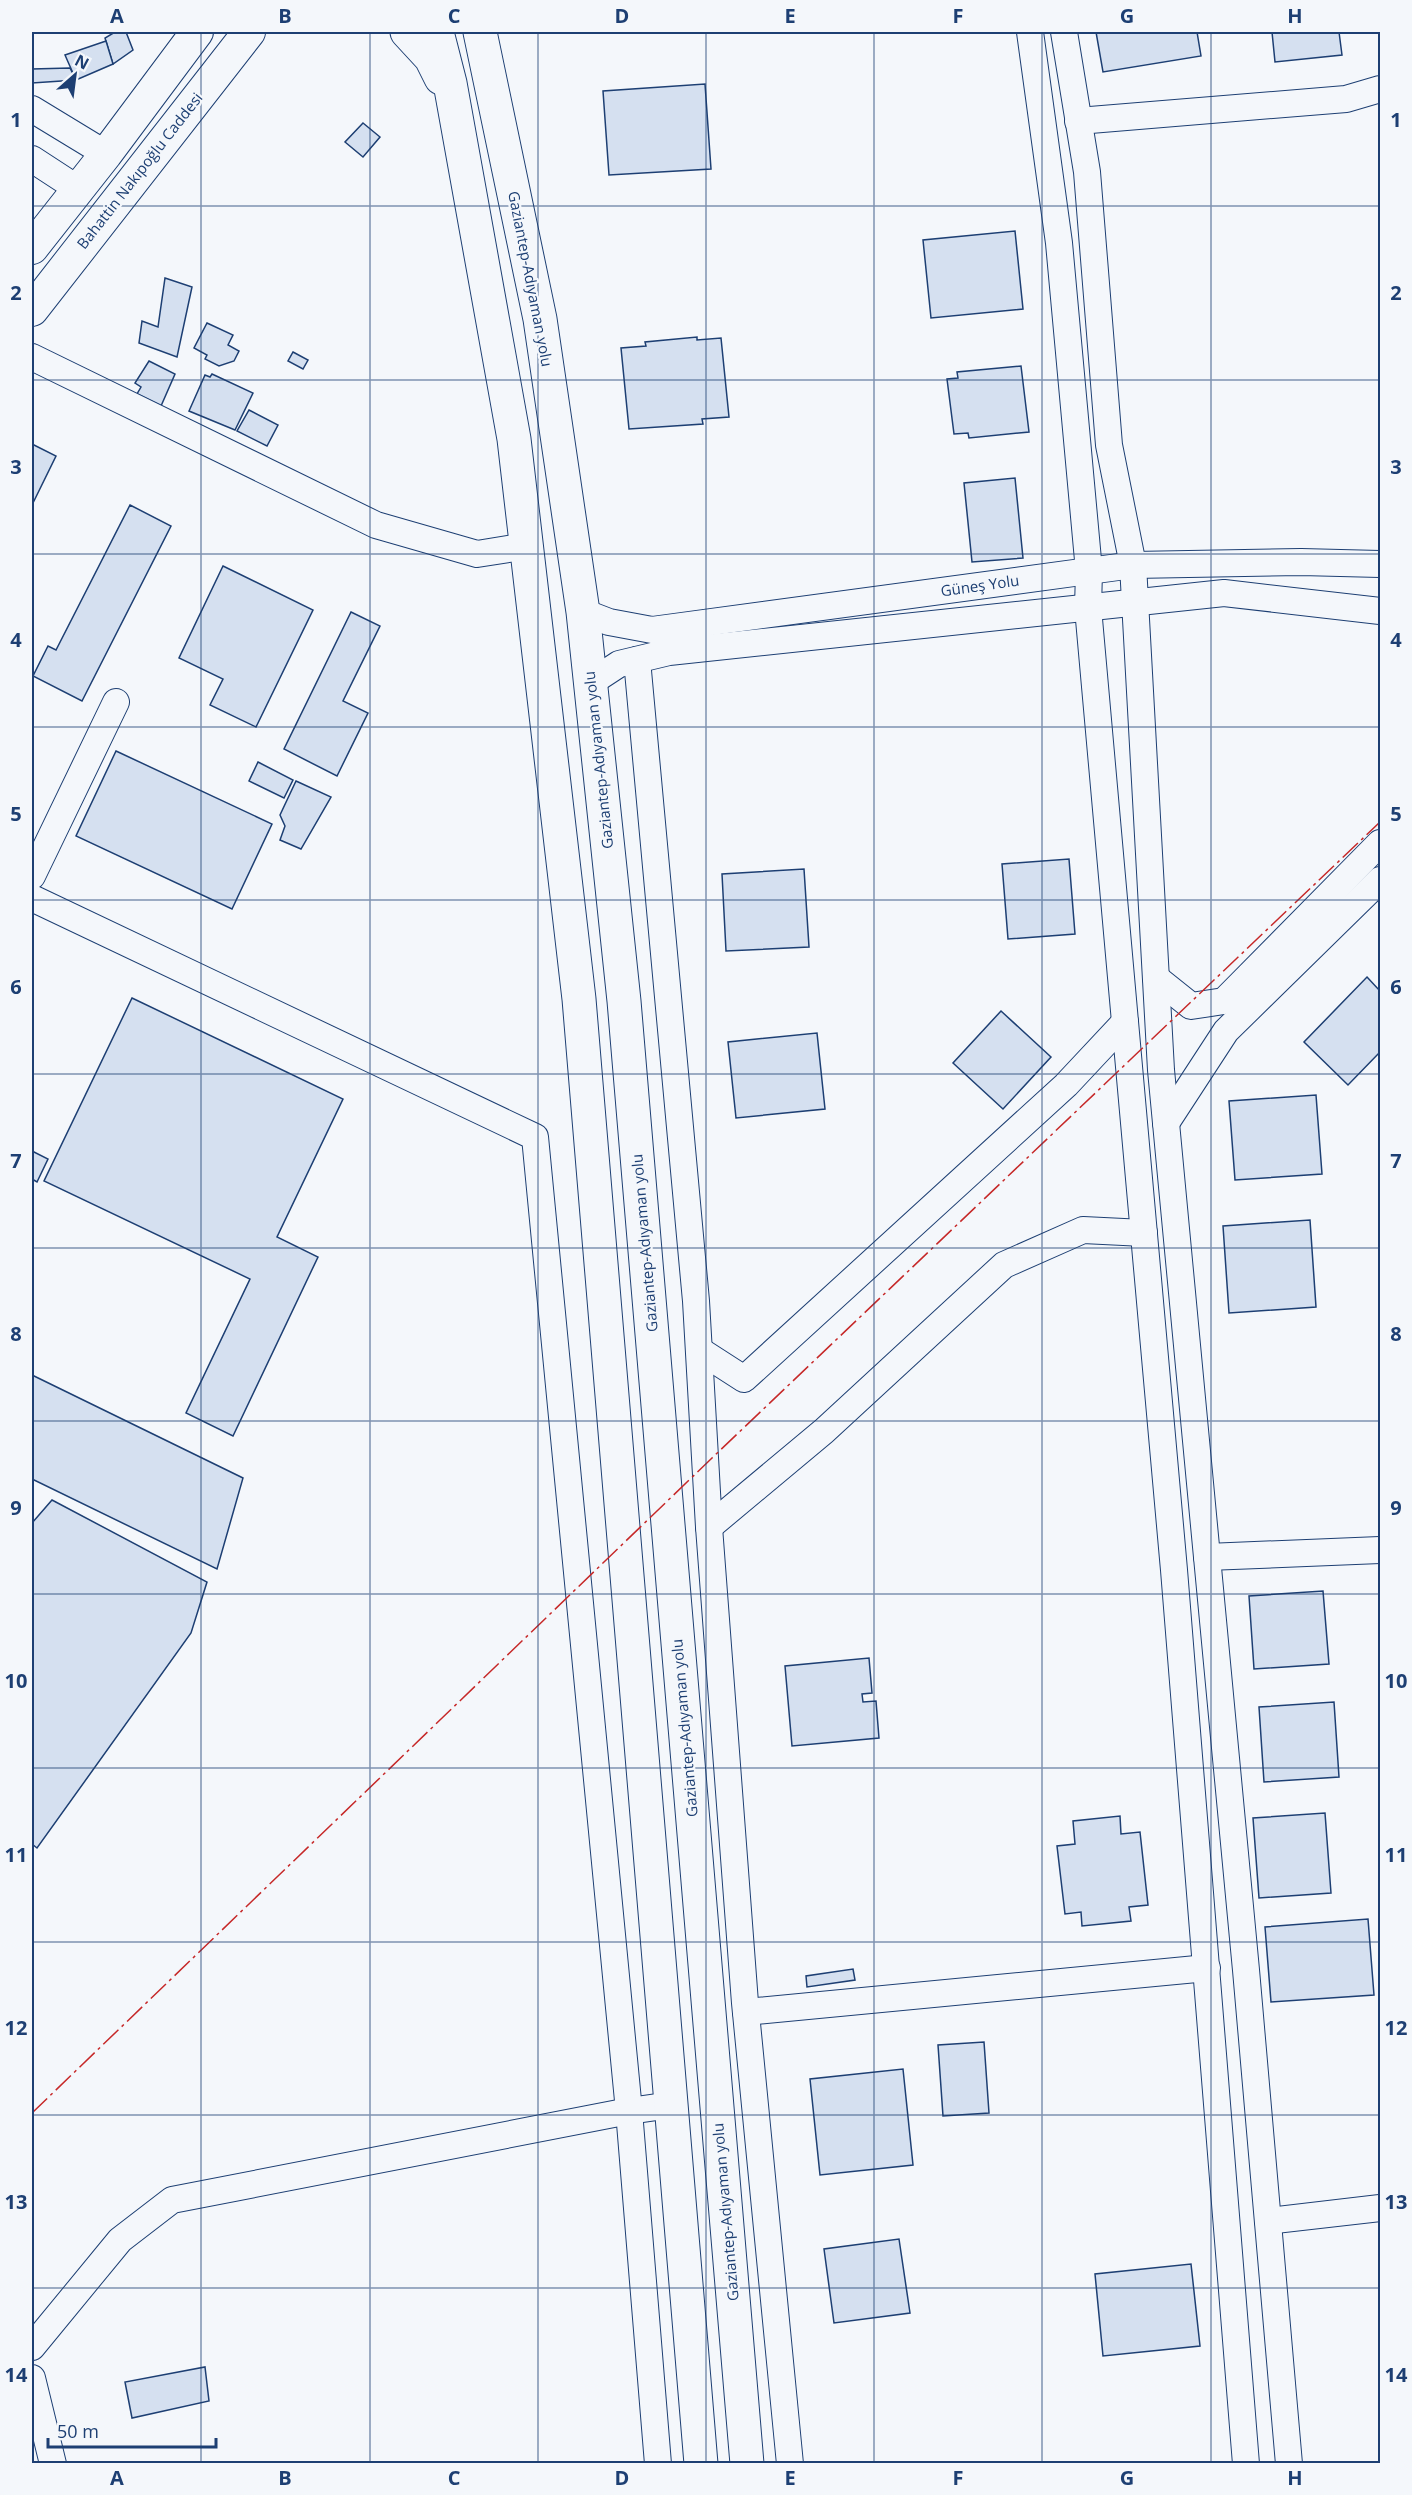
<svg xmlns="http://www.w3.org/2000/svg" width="1412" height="2495" font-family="'Open Sans',sans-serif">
  <rect width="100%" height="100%" fill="#f4f7fb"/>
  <!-- building -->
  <g fill="#d5e0f0" stroke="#1d3f73" stroke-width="1.5">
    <polygon points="115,32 126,32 133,50 113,64 105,38"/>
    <polygon points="1096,32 1197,32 1201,56 1103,72"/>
    <polygon points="1272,32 1339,32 1342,55 1275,62"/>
    <polygon points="106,41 113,64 76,80 65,55"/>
    <polygon points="70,68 76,80 32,83 32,69"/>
    <polygon points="705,84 711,169 609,175 603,91"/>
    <polygon points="363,123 380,137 363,157 345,142"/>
    <polygon points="1015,231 1023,309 931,318 923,240"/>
    <polygon points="165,278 192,287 177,357 139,343 142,321 158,327"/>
    <polygon points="207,323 233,335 228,345 239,351 234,361 219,366 205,359 207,355 194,348"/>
    <polygon points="697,337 697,340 721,338 729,417 702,419 703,424 629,429 621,348 646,346 645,342"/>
    <polygon points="293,352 308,360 303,369 288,361"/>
    <polygon points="149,361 175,374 161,406 137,394 141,387 135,383"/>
    <polygon points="1021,366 1029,432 969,438 968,433 954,434 947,379 958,378 957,372"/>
    <polygon points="212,374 253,393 235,430 189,411 205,375 210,377"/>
    <polygon points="249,410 278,425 267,446 237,431"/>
    <polygon points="32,444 56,456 32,505"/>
    <polygon points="1015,478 1023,558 972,562 964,483"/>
    <polygon points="130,505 171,526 82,701 33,676 48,646 56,650"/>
    <polygon points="223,566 313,610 256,727 210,705 223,679 179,658"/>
    <polygon points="351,612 380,626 343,701 368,713 337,776 284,749"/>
    <polygon points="116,751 272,824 232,909 76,836"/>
    <polygon points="258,762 293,780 284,798 249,781"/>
    <polygon points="296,781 331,797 301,849 280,840 285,826 280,815"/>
    <polygon points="1069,859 1075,934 1008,939 1002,864"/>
    <polygon points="804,869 809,947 726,951 722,874"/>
    <polygon points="1367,977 1380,991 1380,1052 1348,1085 1304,1042"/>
    <polygon points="132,998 343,1099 277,1237 318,1257 233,1436 186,1413 250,1279 44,1181"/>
    <polygon points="1001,1011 1051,1057 1003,1109 953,1063"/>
    <polygon points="817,1033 825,1109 736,1118 728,1042"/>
    <polygon points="1316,1095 1322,1174 1235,1180 1229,1101"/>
    <polygon points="32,1151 48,1159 37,1182 32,1179"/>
    <polygon points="1310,1220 1316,1307 1229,1313 1223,1226"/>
    <polygon points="32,1375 243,1478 217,1569 32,1479"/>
    <polygon points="52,1500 207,1582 191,1633 37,1848 32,1844 32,1523"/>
    <polygon points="1323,1591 1329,1664 1254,1669 1249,1596"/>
    <polygon points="869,1658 872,1693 862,1694 863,1702 876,1701 879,1738 792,1746 785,1666"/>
    <polygon points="1334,1702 1339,1777 1264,1782 1259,1707"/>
    <polygon points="1325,1813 1331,1893 1259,1898 1253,1818"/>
    <polygon points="1120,1816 1121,1834 1140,1832 1148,1905 1129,1907 1131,1921 1082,1926 1081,1912 1065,1914 1057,1846 1075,1844 1073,1821"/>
    <polygon points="1368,1919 1374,1995 1271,2002 1265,1927"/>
    <polygon points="853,1969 855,1980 807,1987 806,1976"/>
    <polygon points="984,2042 989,2113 943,2116 938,2045"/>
    <polygon points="903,2069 913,2165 820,2175 810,2079"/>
    <polygon points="899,2239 910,2313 834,2323 824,2249"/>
    <polygon points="1191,2264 1200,2346 1103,2356 1095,2274"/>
    <polygon points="205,2367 209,2401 132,2418 125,2382"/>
  </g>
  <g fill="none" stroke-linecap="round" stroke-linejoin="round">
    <defs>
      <g id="minor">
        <polyline points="1030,32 1059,243 1089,571 1088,608 1174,1570 1246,2464"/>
        <polyline points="1064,32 1087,172 1109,445 1133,565 1161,1070 1246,1970 1289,2464"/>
        <polyline points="32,109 106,154"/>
        <polyline points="1078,121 1346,99 1380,89"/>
        <polyline points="32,159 78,189"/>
        <polyline points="32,357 376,525 477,554 527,546"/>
        <polyline points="583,612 609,622 652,630 1133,565 1301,562 1380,564"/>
        <polyline points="637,660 696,1301 709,1527 745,2003 790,2464"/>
        <polyline points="590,683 619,664 669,652 1224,593 1380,611"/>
        <polyline points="32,876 116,702"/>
        <polyline points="32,898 535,1137 629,2111 658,2464"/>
        <polyline points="1156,978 1191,1006 1224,1001 1380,843"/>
        <polyline points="1166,1123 1226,1031 1380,880"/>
        <polyline points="699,1350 744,1379 1066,1085 1125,1022"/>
        <polyline points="709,1527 824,1431 1004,1265 1083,1230 1144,1233"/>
        <polyline points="1207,1557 1380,1550"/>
        <polyline points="746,2012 1207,1968"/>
        <polyline points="1268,2221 1380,2208"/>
        <polyline points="32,2347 120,2240 172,2200 629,2111 671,2105"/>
        <polyline points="32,2378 53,2464"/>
      </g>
      <g id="major">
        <polyline points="32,248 106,154 197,32"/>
        <polyline points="32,310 249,32"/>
      </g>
      <g id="highway">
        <polyline points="407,32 431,58 441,78"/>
        <polyline points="437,32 450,83 514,439 579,999 701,2464"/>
        <polyline points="480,32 540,319 583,612 624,1001 747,2464"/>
      </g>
    </defs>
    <!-- minor casing -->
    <use href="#minor" stroke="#1d3f73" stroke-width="28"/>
    <!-- major casing -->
    <use href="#major" stroke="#1d3f73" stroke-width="34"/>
    <!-- highway casing -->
    <use href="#highway" stroke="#1d3f73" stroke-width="35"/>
    <!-- minor -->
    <use href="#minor" stroke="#f4f7fb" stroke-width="26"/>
    <!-- major -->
    <use href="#major" stroke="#f4f7fb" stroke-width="32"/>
    <!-- highway -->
    <use href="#highway" stroke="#f4f7fb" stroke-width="33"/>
    <!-- power -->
    <polyline stroke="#c62828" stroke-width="1.5" stroke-dasharray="21 4.5 3 4.5" stroke-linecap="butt" points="32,2113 712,1458 1380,822"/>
  </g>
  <!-- grid -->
  <path fill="none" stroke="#1d3f73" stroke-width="1.5" stroke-opacity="0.55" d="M201,32V2464M370,32V2464M538,32V2464M706,32V2464M874,32V2464M1042,32V2464M1211,32V2464M32,206H1380M32,380H1380M32,554H1380M32,727H1380M32,900H1380M32,1074H1380M32,1248H1380M32,1421H1380M32,1594H1380M32,1768H1380M32,1942H1380M32,2115H1380M32,2288H1380"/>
  <g text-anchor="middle" stroke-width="4.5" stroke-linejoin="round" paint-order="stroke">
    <!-- street labels -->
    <g font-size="15" fill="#1d3f73" stroke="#f4f7fb">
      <text transform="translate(140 171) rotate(-52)" y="5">Bahattin Nakıpoğlu Caddesi</text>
      <text transform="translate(530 279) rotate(79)" y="5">Gaziantep-Adıyaman yolu</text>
      <text transform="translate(980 586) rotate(-8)" y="5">Güneş Yolu</text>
      <text transform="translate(599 760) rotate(-96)" y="5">Gaziantep-Adıyaman yolu</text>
      <text transform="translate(645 1243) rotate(-95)" y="5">Gaziantep-Adıyaman yolu</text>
      <text transform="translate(685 1728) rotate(-95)" y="5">Gaziantep-Adıyaman yolu</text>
      <text transform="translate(726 2212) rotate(-95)" y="5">Gaziantep-Adıyaman yolu</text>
    </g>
  </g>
  <!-- border -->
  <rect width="1412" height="2495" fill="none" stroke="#f4f7fb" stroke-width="66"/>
  <!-- north arrow -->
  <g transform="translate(75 75) rotate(28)" stroke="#f4f7fb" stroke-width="4.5" paint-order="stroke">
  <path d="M0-4.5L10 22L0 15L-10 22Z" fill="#1d3f73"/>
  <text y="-9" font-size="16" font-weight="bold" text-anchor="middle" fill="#1d3f73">N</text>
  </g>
  <!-- scale -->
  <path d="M48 2438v9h168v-9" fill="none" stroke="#1d3f73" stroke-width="3"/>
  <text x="57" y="2438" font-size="18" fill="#1d3f73" stroke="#f4f7fb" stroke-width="4.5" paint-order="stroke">50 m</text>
  <rect x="33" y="33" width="1346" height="2429" fill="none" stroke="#1d3f73" stroke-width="2"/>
  <g font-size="20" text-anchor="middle" font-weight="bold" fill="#1d3f73">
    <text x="117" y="23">A</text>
    <text x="285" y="23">B</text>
    <text x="454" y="23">C</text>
    <text x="622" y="23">D</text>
    <text x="790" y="23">E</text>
    <text x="958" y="23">F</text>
    <text x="1127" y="23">G</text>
    <text x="1295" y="23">H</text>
    <text x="16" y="127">1</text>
    <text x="1396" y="127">1</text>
    <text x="16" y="300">2</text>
    <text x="1396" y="300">2</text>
    <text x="16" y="474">3</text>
    <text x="1396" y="474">3</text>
    <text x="16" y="647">4</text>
    <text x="1396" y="647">4</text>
    <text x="16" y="821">5</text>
    <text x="1396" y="821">5</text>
    <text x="16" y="994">6</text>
    <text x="1396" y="994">6</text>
    <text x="16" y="1168">7</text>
    <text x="1396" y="1168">7</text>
    <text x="16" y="1341">8</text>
    <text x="1396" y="1341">8</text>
    <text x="16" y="1515">9</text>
    <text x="1396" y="1515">9</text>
    <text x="16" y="1688">10</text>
    <text x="1396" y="1688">10</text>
    <text x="16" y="1862">11</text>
    <text x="1396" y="1862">11</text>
    <text x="16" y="2035">12</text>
    <text x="1396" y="2035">12</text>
    <text x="16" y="2209">13</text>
    <text x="1396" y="2209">13</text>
    <text x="16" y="2382">14</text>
    <text x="1396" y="2382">14</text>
    <text x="117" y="2485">A</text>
    <text x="285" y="2485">B</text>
    <text x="454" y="2485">C</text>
    <text x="622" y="2485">D</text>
    <text x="790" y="2485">E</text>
    <text x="958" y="2485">F</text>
    <text x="1127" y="2485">G</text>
    <text x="1295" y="2485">H</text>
  </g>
</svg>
